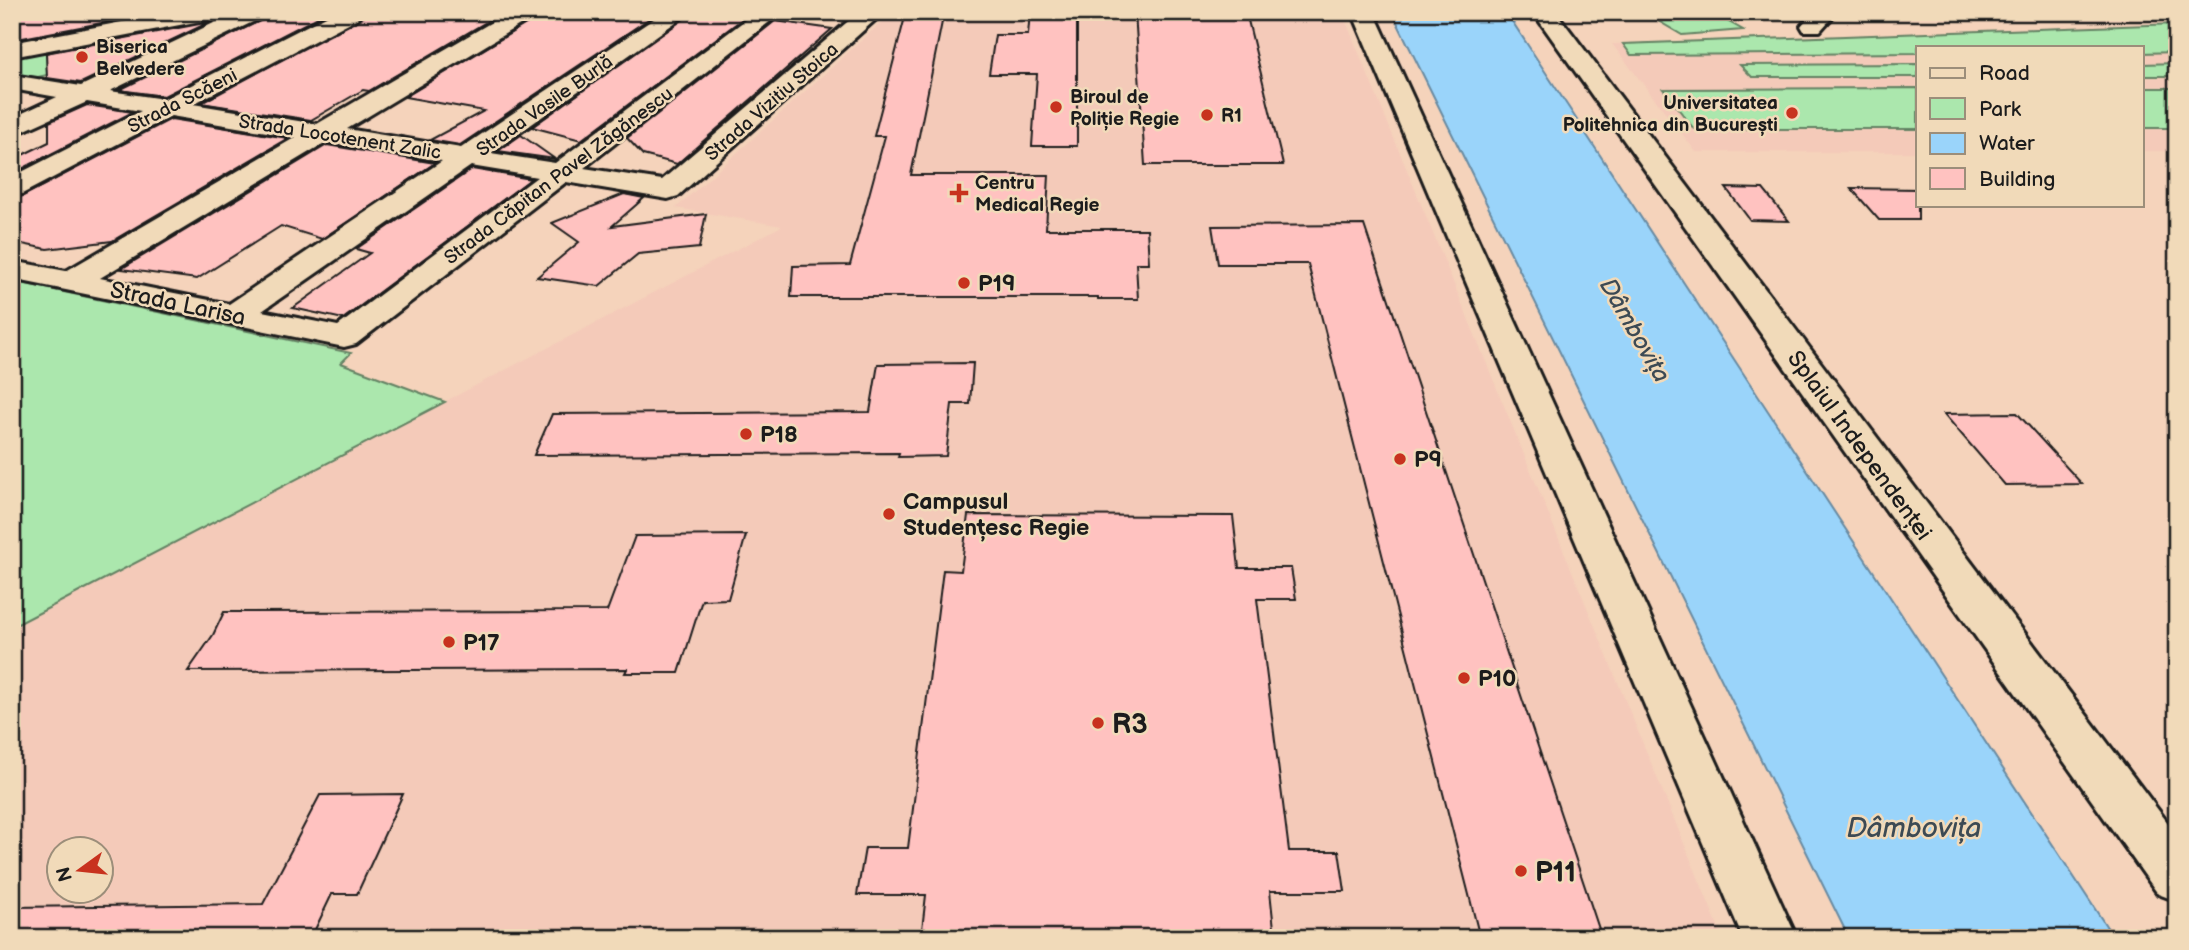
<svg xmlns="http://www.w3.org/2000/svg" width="2189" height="950" font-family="'Balsamiq Sans',sans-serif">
  <rect width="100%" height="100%" fill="#f5d3bb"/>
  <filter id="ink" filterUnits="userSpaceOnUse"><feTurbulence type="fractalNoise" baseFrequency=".0143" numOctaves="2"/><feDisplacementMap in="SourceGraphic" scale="14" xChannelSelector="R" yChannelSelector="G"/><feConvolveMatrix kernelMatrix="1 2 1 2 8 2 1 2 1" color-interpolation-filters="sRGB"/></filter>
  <g filter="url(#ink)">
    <!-- built -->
    <g fill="#f4cab9" fill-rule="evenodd">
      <path d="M893,12H1342L1723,938H12V627L782,226L676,208ZM60,848H102V890H60Z"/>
      <polygon points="2177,22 2177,151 2142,151 2142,47 1918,47 1918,152 1696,152 1612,44"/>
    </g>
    <!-- green -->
    <g fill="#abe7ad" stroke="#648264" stroke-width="2">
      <polygon points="1701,12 1711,12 1743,30 1682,35 1655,19"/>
      <polygon points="222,13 224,18 164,46 137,42 135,32 46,49 47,75 25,80 12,77 12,53"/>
      <polygon points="2177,24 2177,52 2142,53 2142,47 1918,47 1918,53 1631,55 1623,44"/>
      <polygon points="2177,63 2177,76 2142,76 2142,64"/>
      <polygon points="1918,64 1918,77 1752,77 1740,65"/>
      <polygon points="1918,88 1918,129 1694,129 1663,89"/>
      <rect x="2142" y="88" width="35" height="40"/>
      <polygon points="12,281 351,353 341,363 445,402 12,627"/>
    </g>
    <!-- water -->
    <polygon fill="#9ad4fa" stroke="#688aa1" stroke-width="2" points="1392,12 1506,12 2114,938 1849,938"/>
    <!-- building -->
    <g fill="#ffc2c0" stroke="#1c1c1c" stroke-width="2">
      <polygon points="12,12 159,12 12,40"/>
      <polygon points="268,12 328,12 164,96 119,90 264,19"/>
      <polygon points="371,12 503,12 369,91 363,90 311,120 201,103"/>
      <polygon points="538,12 659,12 460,145 430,140 484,111 405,97 534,19"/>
      <polygon points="693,12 745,17 581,140 532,127"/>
      <polygon points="1030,12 1077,12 1077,146 1032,146 1037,74 989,74 995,35 1028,35"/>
      <polygon points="1135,12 1246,12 1283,165 1145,165"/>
      <polygon points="905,17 943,17 911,175 1049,175 1046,229 1147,229 1149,263 1136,263 1138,299 1098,299 1098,297 791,297 793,266 850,265 885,136 874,136"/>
      <polygon points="775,21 832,29 677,164 643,155 627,138"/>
      <polygon points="210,22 81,83 47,78 46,53"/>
      <polygon points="87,105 133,112 12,174 12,160 49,142 49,122"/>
      <polygon points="171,119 288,138 112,241 47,249 12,242 12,199 23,196"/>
      <polygon points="521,135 555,159 498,151"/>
      <polygon points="327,145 435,163 322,239 281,226 197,279 121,269"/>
      <polygon points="472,169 531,179 343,319 293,308 370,253 356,249"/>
      <polygon points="1726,188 1763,189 1789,221 1750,220"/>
      <polygon points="1851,188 1918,189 1918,220 1879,220"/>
      <polygon points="624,194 644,198 612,226 706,214 699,248 638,254 599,286 537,277 579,242 552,223"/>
      <polygon points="1364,225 1370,243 1602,938 1480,938 1308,264 1218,264 1212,226"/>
      <polygon points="973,363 970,404 952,404 946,456 898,457 899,453 534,455 552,414 870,412 878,364"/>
      <polygon points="2017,413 2082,484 2005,485 1944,414"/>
      <polygon points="968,515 1233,516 1239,568 1291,568 1296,599 1257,599 1289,851 1339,851 1345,891 1270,891 1275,938 921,938 926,895 857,895 865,848 908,848 943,570 961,571"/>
      <polygon points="746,535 728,599 702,600 679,673 625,673 627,669 188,671 213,635 224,612 607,611 635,536"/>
      <polygon points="403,794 357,894 332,894 311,938 12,938 12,907 263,904 320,795"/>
    </g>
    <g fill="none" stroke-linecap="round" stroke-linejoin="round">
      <defs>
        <g id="minor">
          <polygon points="174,12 222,12 219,17 211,19 12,57 12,43"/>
          <path d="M237,12H266L263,17L110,91L164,99L334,12H363L360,17L193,104L317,124L509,12H536L533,17L347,129L461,148L664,12H690L491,153L555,163L756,12H782L584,168L662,180L859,12H884L678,196L668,199L566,182L356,344L344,347L12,279V261L66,271L296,137L171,116L22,194L12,196V177L141,111L87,102L12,136V118L57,97L12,89V75L81,86ZM326,142L442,161L229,304L100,278ZM471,166L537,177L338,326L262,311Z"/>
          <polygon points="1813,12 1837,12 1820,31 1804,31 1801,26"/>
        </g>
        <g id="secondary">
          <polygon points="1352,12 1374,12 1797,938 1743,938"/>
          <polygon points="1533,12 1556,12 2177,835 2177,901 2158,894"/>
        </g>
      </defs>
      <!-- minor casing -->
      <use href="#minor" stroke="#1c1c1c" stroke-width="6"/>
      <!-- secondary casing -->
      <use href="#secondary" stroke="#1c1c1c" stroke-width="6"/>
      <!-- minor -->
      <use href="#minor" fill="#f1dab9" fill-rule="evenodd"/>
      <!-- secondary -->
      <use href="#secondary" fill="#f1dab9" fill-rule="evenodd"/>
    </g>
  </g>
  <!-- markers -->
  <g fill="#c8321e" stroke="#f1dab9" stroke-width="2.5">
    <circle cx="82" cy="57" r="7"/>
    <circle cx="1056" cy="107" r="7"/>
    <circle cx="1792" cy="113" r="7"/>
    <circle cx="1207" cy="115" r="7"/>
    <path d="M955.5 182.5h7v7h7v7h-7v7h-7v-7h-7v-7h7z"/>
    <circle cx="964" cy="283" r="7"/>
    <circle cx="746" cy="434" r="7"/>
    <circle cx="1400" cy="459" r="7"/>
    <circle cx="889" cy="514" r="7"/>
    <circle cx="449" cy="642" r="7"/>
    <circle cx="1464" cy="678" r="7"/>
    <circle cx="1098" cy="723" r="7"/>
    <circle cx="1521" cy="871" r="7"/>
  </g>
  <g text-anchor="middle" stroke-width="5" stroke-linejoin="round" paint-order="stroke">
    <!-- far-poi labels -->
    <g font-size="19" font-weight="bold" fill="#1c1c1c" stroke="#f1dab9" text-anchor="start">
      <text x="96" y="53">Biserica<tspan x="96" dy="22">Belvedere</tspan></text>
      <text x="1070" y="103">Biroul de<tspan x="1070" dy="22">Poliție Regie</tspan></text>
      <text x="1778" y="109" text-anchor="end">Universitatea<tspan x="1778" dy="22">Politehnica din București</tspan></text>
      <text x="1221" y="122">R1</text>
      <text x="975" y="189">Centru<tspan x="975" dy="22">Medical Regie</tspan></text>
    </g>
    <!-- far-street labels -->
    <g font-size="19" fill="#1c1c1c" stroke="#f1dab9">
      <text transform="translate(182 100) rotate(-27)" y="7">Strada Scăeni</text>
      <text transform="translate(771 101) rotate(-41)" y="7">Strada Vizitiu Stoica</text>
      <text transform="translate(544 105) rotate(-35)" y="7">Strada Vasile Burlă</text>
      <text transform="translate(340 136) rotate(9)" y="7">Strada Locotenent Zalic</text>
      <text transform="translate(558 175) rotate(-37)" y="7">Strada Căpitan Pavel Zăgănescu</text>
    </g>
    <!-- poi labels -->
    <g font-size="23" font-weight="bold" fill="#1c1c1c" stroke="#f1dab9" text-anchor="start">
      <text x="978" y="291">P19</text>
      <text x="760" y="442">P18</text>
      <text x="1414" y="467">P9</text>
      <text x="903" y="509">Campusul<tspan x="903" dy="26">Studențesc Regie</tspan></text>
      <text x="463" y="650">P17</text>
      <text x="1478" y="686">P10</text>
    </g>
    <!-- street labels -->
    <g font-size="23" fill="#1c1c1c" stroke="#f1dab9">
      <text transform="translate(178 303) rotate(12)" y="8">Strada Larisa</text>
      <text transform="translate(1860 445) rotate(54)" y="8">Splaiul Independenței</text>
    </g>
    <!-- water labels -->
    <g font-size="24" font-style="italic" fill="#3c4a54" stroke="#f1dab9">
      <text transform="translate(1635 330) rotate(60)" y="8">Dâmbovița</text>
    </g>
    <!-- near-poi labels -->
    <g font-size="28" font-weight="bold" fill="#1c1c1c" stroke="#f1dab9" text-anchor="start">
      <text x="1112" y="733">R3</text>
      <text x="1535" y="881">P11</text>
    </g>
    <!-- near-water labels -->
    <g font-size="28" font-style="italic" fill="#3c4a54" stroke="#f1dab9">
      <text x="1914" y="837">Dâmbovița</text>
    </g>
  </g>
  <!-- margin -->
  <rect width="2189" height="950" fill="none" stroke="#f1dab9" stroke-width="42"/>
  <rect x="21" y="21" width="2147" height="908" fill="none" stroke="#1c1c1c" stroke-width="2.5" filter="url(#ink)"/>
  <!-- legend -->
  <rect x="1916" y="46" width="228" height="161" fill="#f1dab9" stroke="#9c8e7a" stroke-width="2"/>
  <rect x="1930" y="68" width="35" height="10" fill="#f1dab9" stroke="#9c8e7a" stroke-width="2"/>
  <text x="1979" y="80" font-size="21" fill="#1c1c1c">Road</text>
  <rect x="1930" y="98" width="35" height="21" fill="#abe7ad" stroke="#9c8e7a" stroke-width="2"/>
  <text x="1979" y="116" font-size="21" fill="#1c1c1c">Park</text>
  <rect x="1930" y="133" width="35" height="21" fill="#9ad4fa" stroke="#9c8e7a" stroke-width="2"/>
  <text x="1979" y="150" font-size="21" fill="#1c1c1c">Water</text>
  <rect x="1930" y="168" width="35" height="21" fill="#ffc2c0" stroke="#9c8e7a" stroke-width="2"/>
  <text x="1979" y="186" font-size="21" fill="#1c1c1c">Building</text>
  <!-- north arrow -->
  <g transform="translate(80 870) rotate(255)"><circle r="33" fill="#f1dab9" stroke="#9c8e7a" stroke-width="2"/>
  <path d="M0-5L12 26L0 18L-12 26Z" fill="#c8321e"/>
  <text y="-10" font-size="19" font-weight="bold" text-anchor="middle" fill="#1c1c1c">N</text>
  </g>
</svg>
